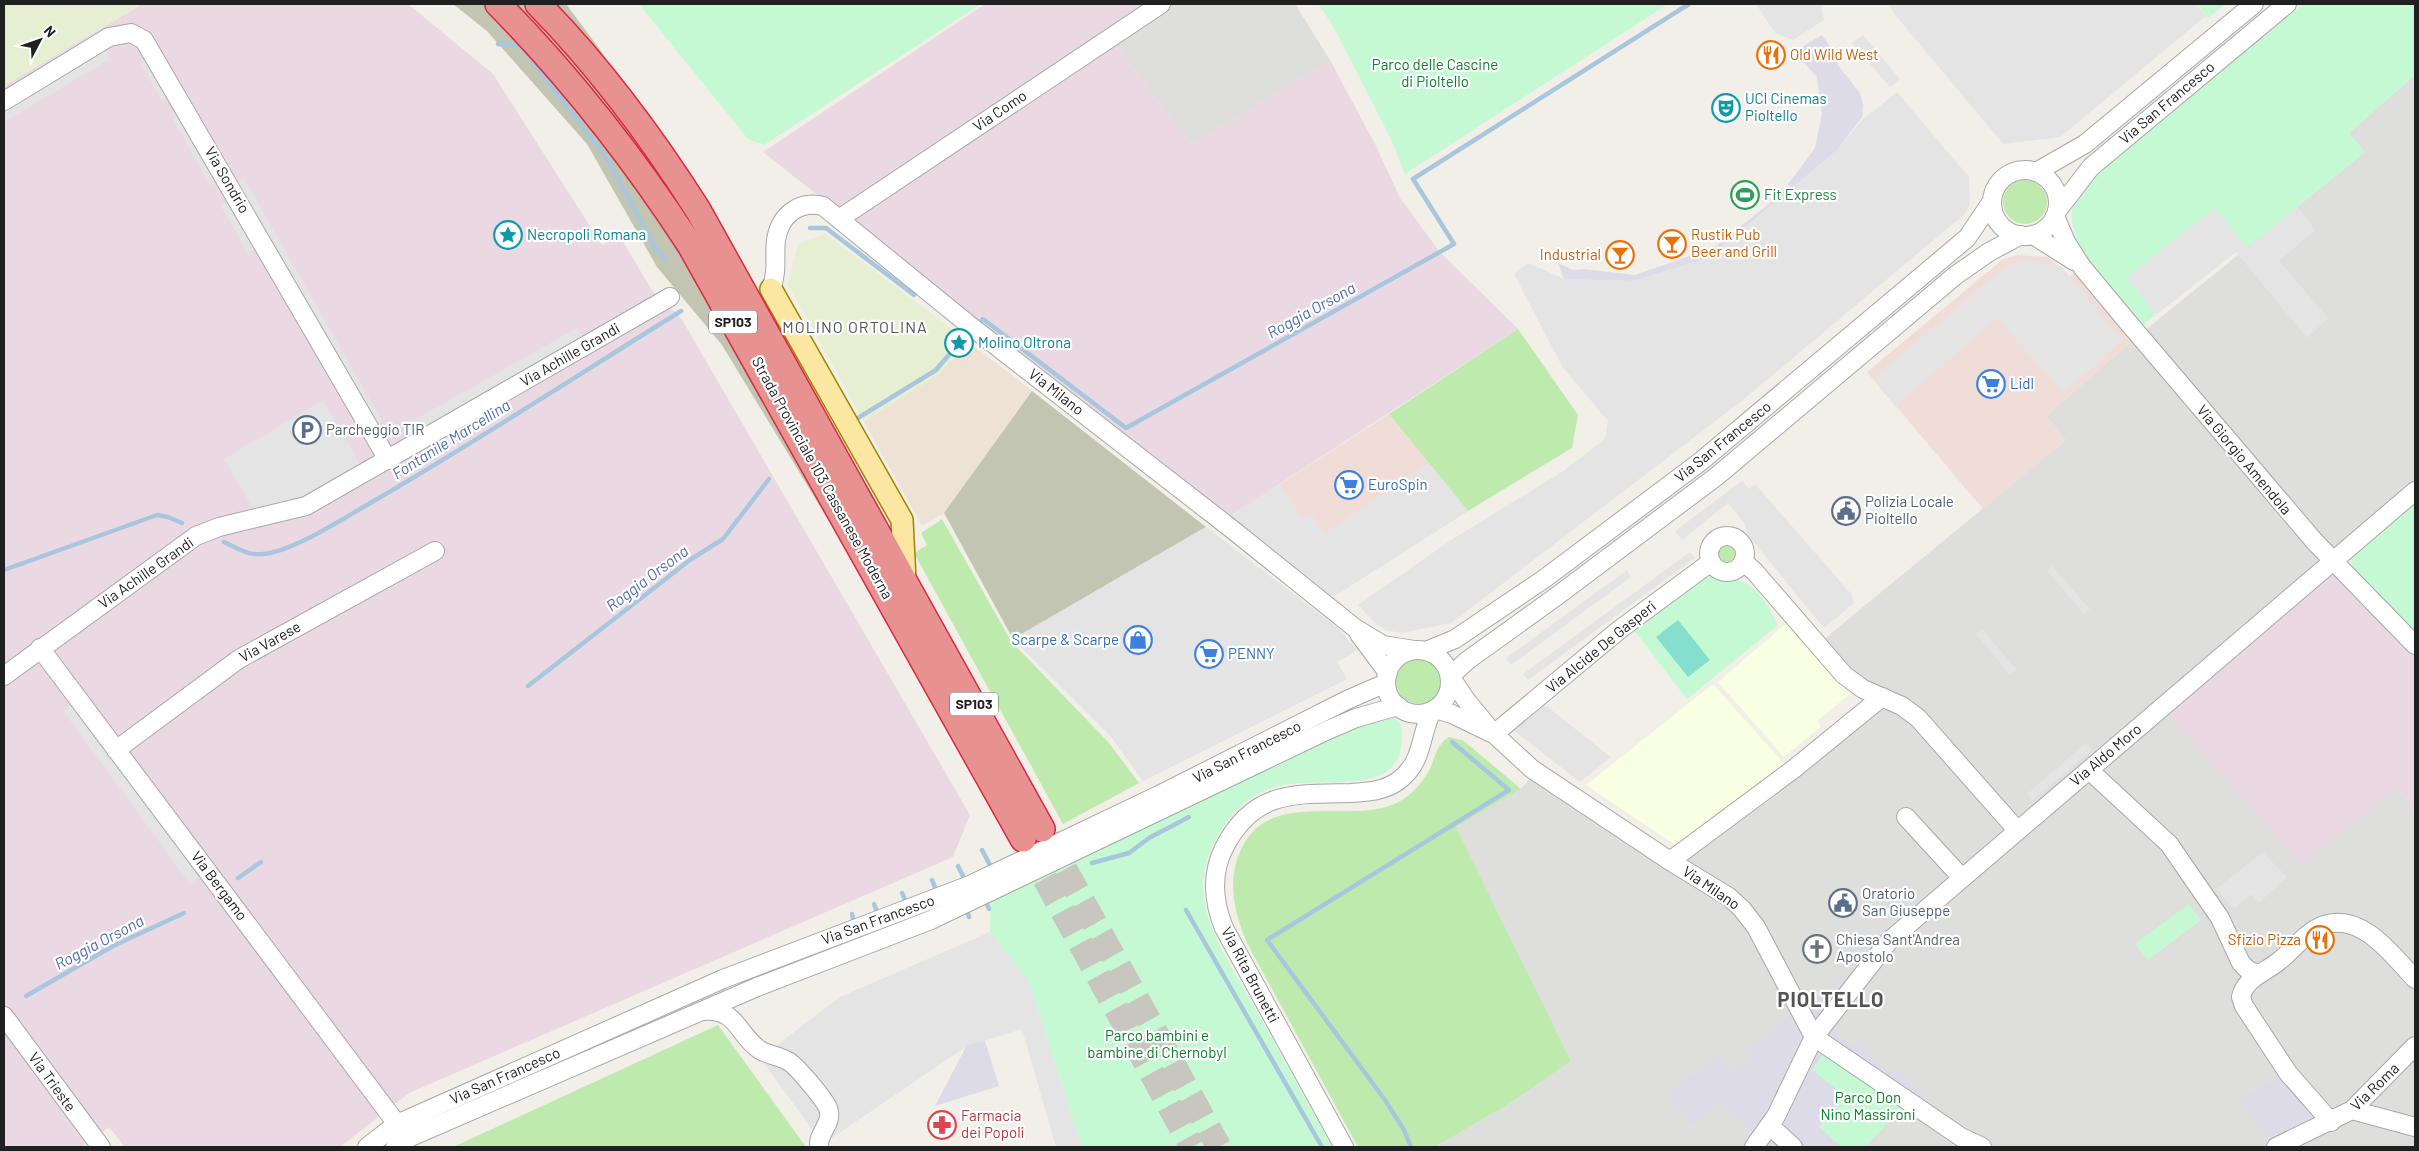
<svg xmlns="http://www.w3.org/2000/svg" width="2419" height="1151" font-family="Barlow,sans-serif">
  <rect width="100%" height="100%" fill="#f1efe7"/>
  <!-- residential -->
  <g fill="#dededd">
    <polygon points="1151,4 1295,4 1330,60 1192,145 1106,33"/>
    <polygon points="2415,75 2415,491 2332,560 2397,788 2415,811 2415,1147 1435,1147 1512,1102 1571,1061 1456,827 1521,789 1536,771 1670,861 1882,697 1817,645 2066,440 2046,416 2139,335 2365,152 2349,133"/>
  </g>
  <!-- commercial -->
  <g fill="#f1ddd7">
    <polygon points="2017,255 2047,257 2053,261 2068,278 2082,267 2139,335 2046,416 2066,440 1983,509 1867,372 2002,260"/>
    <polygon points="1389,414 1468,511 1336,595 1227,518"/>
  </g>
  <!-- industrial -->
  <g fill="#ead9e3">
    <polygon points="139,4 408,4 493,74 602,245 619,235 653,292 681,318 970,815 953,857 409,1093 340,1147 125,1147 109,1127 81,1147 4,1147 4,86 139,6"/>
    <polygon points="985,4 1151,4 1106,33 1192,145 1330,60 1376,146 1400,198 1439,251 1518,329 1227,518 763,152"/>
    <polygon points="2332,560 2415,645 2415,811 2397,788 2301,864 2163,707"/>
  </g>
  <!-- education -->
  <g fill="#f9ffe2">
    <polygon points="1789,621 1851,693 1818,720 1820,727 1784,757 1718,682"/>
    <polygon points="1713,684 1788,768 1681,849 1586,785"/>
  </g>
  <!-- military -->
  <polygon fill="#eee2d7" points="969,342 1032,391 944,513 922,526 864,422 940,373"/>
  <!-- construction -->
  <g fill="#c2c5b2">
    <polygon points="453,4 566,4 601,51 726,242 872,592 722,345 657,267 587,144 487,31"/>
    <polygon points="1032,391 1206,527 1013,639 944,513"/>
  </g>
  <!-- farmland -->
  <g fill="#e7efd3">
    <polygon points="4,4 139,4 140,5 4,86"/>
    <polygon points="825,234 969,342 940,373 864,422 788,284 798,244"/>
  </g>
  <!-- grass -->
  <g fill="#bfeaae">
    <circle cx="2025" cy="202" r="22"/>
    <polygon points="1518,329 1578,415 1572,448 1468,511 1389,414"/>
    <polygon points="942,519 1011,641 1109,743 1139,783 1063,824 914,553 927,545 921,533"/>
    <circle cx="1727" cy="554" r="12"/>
    <circle cx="1419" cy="681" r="23"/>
    <path d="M1449,737L1464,741L1521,789L1456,827L1571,1061L1512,1102L1435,1147H1358L1247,943C1235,914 1227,884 1239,854C1267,787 1340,824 1392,805C1408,799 1422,784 1430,769C1435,757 1437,744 1449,737Z"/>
    <polygon points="718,1025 806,1147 453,1147"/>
  </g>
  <!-- park -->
  <g fill="#c5f9d4">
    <polygon points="639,4 981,4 764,145 748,139"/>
    <polygon points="1318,4 1668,4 1405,174 1391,139 1332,24"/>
    <polygon points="2197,4 2226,4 2208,18"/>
    <path d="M2303,4H2415V75L2349,133L2365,152L2247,248L2127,277L2156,315L2139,328C2116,298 2060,243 2074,202C2079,191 2090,181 2099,173Z"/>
    <polygon points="2415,503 2415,632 2353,568 2350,556"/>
    <path d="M1712,576C1721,579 1731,578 1740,581C1760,588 1769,608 1778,625L1687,699L1634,630L1707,577Z"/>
    <path d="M1392,717C1401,721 1403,730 1402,739C1401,802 1313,773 1272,788C1252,794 1234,810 1223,827C1211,845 1203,866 1203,888C1204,929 1237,976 1257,1012C1282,1057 1307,1102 1332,1147H1082L1029,981L990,932L991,896L1336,731Z"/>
    <polygon points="2189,904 2201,920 2148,960 2135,944"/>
    <polygon points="1828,1046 1909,1102 1865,1147 1841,1147 1819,1127 1812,1070"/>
  </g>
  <!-- pitch -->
  <polygon fill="#86dfce" points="1678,620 1710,660 1688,677 1656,637"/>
  <!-- parking -->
  <g fill="#e4e4e4">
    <polygon points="1756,4 1821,4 1824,20 1793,40 1775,33"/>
    <polygon points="1889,4 2196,4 2206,16 2060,137 2003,144 1896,16"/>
    <polygon points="1863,35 1900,79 1890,87 1852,43"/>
    <polygon points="105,51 110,59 4,122 4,112"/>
    <polygon points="146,59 169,98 163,102 140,63"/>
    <polygon points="1897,92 1969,177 1970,204 1965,214 1739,403 1451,623 1402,633 1385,630 1373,621 1358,605 1451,540 1565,470 1605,439 1608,421 1562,366 1514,274 1528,263 1564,279 1633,281 1708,258 1837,150 1862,120"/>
    <polygon points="177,111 217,182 210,186 170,114"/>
    <polygon points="244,178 382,421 375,425 238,182"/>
    <polygon points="229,201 256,249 248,254 221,206"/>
    <polygon points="2297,206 2315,230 2279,261 2328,318 2307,338 2236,252 2156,315 2127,277 2215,208 2248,248"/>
    <polygon points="2029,259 2061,266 2122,340 2064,393 1997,318 1896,406 1879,387 1877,375 2009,264"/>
    <polygon points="577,328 583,338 415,433 409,423"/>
    <polygon points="323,400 361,465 300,500 254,510 224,459"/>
    <polygon points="1429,463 1468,511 1336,595 1327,596 1227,518 1279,485 1303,518 1311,513 1325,533"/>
    <polygon points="1742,481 1749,489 1755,484 1852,595 1854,603 1824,628 1748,535 1744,523 1728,503 1682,540 1675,531"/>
    <polygon points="1206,527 1338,628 1358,650 1337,662 1347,679 1143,781 1111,737 1013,639"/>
    <polygon points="1690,552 1695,558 1528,680 1523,674"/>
    <polygon points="2052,566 2090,609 2084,614 2047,571"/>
    <polygon points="1627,570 1631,577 1511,665 1506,658"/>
    <polygon points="1982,629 2016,669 2010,675 1976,634"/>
    <polygon points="79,700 207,871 190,884 63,711"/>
    <polygon points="1540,701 1611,757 1580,782 1512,729"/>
    <polygon points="2086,743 2092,750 2032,801 2027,794"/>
    <polygon points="2263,852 2287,877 2259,903 2251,894 2234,909 2216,889"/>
    <polygon points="990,932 1029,981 1082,1147 1056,1147 1022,1029 967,1046 823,1144 760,1058 840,997"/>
  </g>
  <!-- plaza -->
  <g fill="#dddbe7">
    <polygon points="1822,35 1838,58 1837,64 1860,93 1863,104 1862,117 1837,150 1708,258 1633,281 1564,279 1558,263 1573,270 1582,269 1635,275 1715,247 1780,195 1815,148 1822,114 1817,77 1794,52"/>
    <polygon points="1886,927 1890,931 1866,959 1857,945"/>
    <polygon points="1858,970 1826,1025 1851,1046 1856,1041 1867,1050 1865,1052 1890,1073 1895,1068 1929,1102 1923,1110 1828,1046 1812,1070 1844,1095 1819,1127 1841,1147 1768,1147 1751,1133 1720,1099 1714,1105 1715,1107 1692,1125 1667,1096 1678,1085 1721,1057 1731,1072 1754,1057 1749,1049 1799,1009 1811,996"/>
    <polygon points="985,1041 999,1086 935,1106 967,1045"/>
    <polygon points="2288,1073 2331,1122 2272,1147 2240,1100"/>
  </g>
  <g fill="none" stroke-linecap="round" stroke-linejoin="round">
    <!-- stream -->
    <g stroke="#a8c7de" stroke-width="4.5">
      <polyline points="498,44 520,45 608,160 654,246 665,259"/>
      <polyline points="810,228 826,228 914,295"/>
      <polyline points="977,325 983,319 1126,428 1454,244 1413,179 1689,4"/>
      <polyline points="858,418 936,370 969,331"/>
      <path d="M224,542C237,548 249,556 263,554C292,552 346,517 372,502C477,441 578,375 681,311"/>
      <polyline points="4,570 157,515 168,517 182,523"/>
      <polyline points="528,686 690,560 723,539 769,479"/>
      <polyline points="982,850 991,867"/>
      <polyline points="1092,863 1129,853 1149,838 1189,817"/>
      <polyline points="958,866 965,880"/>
      <polyline points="238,878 261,862"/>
      <polyline points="932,880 937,892"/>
      <polyline points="902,893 907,904"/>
      <polyline points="985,899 989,909"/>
      <polyline points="874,904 878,914"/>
      <polyline points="966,908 969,917"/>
      <polyline points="1186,910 1322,1147"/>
      <polyline points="852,914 854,924"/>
      <polyline points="26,996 113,946 184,913"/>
      <polyline points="1411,1147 1404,1130 1385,1100 1267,940 1509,790 1452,742"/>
    </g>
    <!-- highway-tunnel -->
    <g stroke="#c7c6bf" stroke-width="25" stroke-dasharray="25 12" stroke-linecap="butt">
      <polyline points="1047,837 1219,1147"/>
      <polyline points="1027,846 1192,1147"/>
    </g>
    <defs>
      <g id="minor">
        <polyline points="4,101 109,37 131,33 144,40 388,460"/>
        <circle cx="2025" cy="203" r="33"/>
        <polyline points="2036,172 2085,144 2254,4"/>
        <polyline points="2057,211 2091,167 2287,4"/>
        <polyline points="2055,216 2066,242 2082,267 2126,320 2315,542 2415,645"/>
        <polyline points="839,219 1161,4"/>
        <polyline points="2033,235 2074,261"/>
        <path d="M771,289C778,272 774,257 776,240C780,215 799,200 823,206L968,324L1233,530L1355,628L1383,645L1414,650"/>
        <circle cx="1727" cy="554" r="18"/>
        <polyline points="1744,562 1755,572 1844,675 1863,689 1902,706 1918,718 2017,830"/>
        <polyline points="1359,634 1388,673"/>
        <polyline points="40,648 397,1124"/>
        <circle cx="1418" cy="682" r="32"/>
        <polyline points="1426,651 1455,639 1544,579 1700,462 1967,238 1992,201"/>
        <polyline points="4,676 196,536 219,527 306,506 670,297"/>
        <polyline points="1450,676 1466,700 1494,734 1532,769 1670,861 1729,897 1742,909 1756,927 1814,1037 1961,1137 1982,1147"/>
        <polyline points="1450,676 1468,660 1557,596 1717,476 1956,275 1989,252 2021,235"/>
        <polyline points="1435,709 1452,714 1489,732"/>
        <polyline points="1494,734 1619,630 1711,562"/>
        <polyline points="116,750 239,659 435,551"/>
        <polyline points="2089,770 2169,844 2220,918 2241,963 2248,970 2257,974"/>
        <polyline points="1906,817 1962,878"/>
        <polyline points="1670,861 1795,768 1882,697"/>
        <path d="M703,1011C738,1008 737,1035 760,1050C768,1055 779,1056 788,1061C797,1066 824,1099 828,1108C834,1123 817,1133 819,1147"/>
        <polyline points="4,1016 101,1147"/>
        <polyline points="2352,1110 2415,1127"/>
        <path d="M2331,1122L2288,1073L2244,1006L2241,997C2245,978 2266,972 2279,961C2293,950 2307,931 2324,925C2362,912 2393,956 2415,979"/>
        <polyline points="1770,1126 1793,1147"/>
        <polyline points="367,1147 397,1124 723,979 970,885 1159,795 1347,700 1386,683"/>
        <polyline points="395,1147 406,1139 757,987 931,920 1328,730 1356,718 1398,706"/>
        <path d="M1344,1147L1224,928C1213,901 1211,874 1224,848C1253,790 1295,794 1351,793C1368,792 1384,791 1398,781C1424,762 1419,737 1432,711"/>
        <polyline points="1754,1147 1776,1116 1814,1037 1889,941 2415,491"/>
        <polyline points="2276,1147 2352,1110 2415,1046"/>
      </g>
      <polyline id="major" points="771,289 902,520 905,580"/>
      <g id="highway">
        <path d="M498,4C570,77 634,159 690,245L1023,839"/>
        <path d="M538,4C599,66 651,136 698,210L1042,829"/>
      </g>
    </defs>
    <!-- minor casing -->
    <use href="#minor" stroke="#a7a7a7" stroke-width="20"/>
    <!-- major casing -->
    <use href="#major" stroke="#9b8701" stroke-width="24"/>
    <!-- highway casing -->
    <use href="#highway" stroke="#da2942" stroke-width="28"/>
    <!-- minor -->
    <use href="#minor" stroke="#fff" stroke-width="18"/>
    <!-- major -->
    <use href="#major" stroke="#fbe6a2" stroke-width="21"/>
    <!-- highway -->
    <use href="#highway" stroke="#e79190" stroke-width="25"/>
  </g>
  <!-- icons -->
  <defs>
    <symbol id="restaurant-ring" viewBox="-11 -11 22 22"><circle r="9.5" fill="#fff" stroke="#e8710a" stroke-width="1.5"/><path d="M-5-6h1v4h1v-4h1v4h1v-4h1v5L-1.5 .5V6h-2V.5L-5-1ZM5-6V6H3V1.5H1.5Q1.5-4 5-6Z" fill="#e8710a"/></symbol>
    <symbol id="theatre-ring" viewBox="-11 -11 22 22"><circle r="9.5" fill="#fff" stroke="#0f9aa8" stroke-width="1.5"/><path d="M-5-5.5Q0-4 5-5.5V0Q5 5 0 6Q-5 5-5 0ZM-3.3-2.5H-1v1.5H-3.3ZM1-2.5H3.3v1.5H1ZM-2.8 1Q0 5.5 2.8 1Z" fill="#0f9aa8"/></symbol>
    <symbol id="stadium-ring" viewBox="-11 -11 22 22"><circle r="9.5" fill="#fff" stroke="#2e9e5b" stroke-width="1.5"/><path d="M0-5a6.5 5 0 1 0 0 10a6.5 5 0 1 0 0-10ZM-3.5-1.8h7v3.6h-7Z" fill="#2e9e5b"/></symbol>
    <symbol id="sight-ring" viewBox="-11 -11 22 22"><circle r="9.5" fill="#fff" stroke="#0f9aa8" stroke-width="1.5"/><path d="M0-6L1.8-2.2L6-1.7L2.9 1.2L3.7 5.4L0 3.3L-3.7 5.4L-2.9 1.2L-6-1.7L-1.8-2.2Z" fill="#0f9aa8"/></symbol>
    <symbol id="bar-ring" viewBox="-11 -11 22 22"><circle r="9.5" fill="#fff" stroke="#e8710a" stroke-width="1.5"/><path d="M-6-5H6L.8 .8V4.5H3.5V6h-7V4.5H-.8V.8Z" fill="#e8710a"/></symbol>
    <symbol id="supermarket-ring" viewBox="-11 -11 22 22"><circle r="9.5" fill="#fff" stroke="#3f7fe0" stroke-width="1.5"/><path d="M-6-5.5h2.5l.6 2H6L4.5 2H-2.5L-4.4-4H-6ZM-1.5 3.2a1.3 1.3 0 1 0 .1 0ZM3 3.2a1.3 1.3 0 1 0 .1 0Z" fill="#3f7fe0"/></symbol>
    <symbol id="parking-ring" viewBox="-11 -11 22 22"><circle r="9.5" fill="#fff" stroke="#5c6f8a" stroke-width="1.5"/><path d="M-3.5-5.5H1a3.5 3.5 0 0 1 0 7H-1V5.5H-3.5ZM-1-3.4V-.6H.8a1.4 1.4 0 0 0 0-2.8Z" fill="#5c6f8a"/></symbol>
    <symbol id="civic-ring" viewBox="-11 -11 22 22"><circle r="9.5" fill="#fff" stroke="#5c6f8a" stroke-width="1.5"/><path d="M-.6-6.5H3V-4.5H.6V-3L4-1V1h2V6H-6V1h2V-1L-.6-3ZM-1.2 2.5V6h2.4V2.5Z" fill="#5c6f8a"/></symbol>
    <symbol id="shop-ring" viewBox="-11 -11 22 22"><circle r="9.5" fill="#fff" stroke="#3f7fe0" stroke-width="1.5"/><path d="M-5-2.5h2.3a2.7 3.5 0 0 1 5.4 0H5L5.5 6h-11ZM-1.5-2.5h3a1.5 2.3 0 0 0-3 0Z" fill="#3f7fe0"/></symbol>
    <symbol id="church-ring" viewBox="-11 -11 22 22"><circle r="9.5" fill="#fff" stroke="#6b7280" stroke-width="1.5"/><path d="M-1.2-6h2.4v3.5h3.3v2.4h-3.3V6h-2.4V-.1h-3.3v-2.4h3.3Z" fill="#6b7280"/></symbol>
    <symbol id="pharmacy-ring" viewBox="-11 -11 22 22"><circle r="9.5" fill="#fff" stroke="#e0444e" stroke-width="1.5"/><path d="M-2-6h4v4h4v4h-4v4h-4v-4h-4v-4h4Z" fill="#e0444e"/></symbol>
  </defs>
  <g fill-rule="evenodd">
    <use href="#restaurant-ring" x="1755" y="39" width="32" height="32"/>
    <use href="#theatre-ring" x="1710" y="92" width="32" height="32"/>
    <use href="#stadium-ring" x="1729" y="179" width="32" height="32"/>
    <use href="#sight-ring" x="492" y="219" width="32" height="32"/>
    <use href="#bar-ring" x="1656" y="228" width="32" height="32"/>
    <use href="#bar-ring" x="1604" y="239" width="32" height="32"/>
    <use href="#sight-ring" x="943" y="327" width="32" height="32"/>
    <use href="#supermarket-ring" x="1975" y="368" width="32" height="32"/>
    <use href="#parking-ring" x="291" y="414" width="32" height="32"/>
    <use href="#supermarket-ring" x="1333" y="469" width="32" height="32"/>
    <use href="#civic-ring" x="1830" y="495" width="32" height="32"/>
    <use href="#shop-ring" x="1122" y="624" width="32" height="32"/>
    <use href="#supermarket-ring" x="1193" y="638" width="32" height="32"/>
    <use href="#civic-ring" x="1827" y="887" width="32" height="32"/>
    <use href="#restaurant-ring" x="2304" y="924" width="32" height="32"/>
    <use href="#church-ring" x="1801" y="933" width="32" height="32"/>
    <use href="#pharmacy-ring" x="926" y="1109" width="32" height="32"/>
  </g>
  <g text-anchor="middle" stroke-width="4.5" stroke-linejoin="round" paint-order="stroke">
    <!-- shield labels -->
    <g fill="#fff" stroke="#636363" stroke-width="1">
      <rect x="709" y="310.5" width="48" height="23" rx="4"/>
      <rect x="950" y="692.5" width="48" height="23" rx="4"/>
    </g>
    <g font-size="14" font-weight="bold" fill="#202020">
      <text x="733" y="327">SP103</text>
      <text x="974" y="709">SP103</text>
    </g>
    <!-- food labels -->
    <g font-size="15" fill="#c56008" stroke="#fff" text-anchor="start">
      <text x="1790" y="60">Old Wild West</text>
      <text x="1691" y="240">Rustik Pub<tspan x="1691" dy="17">Beer and Grill</tspan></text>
      <text x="1601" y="260" text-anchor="end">Industrial</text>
      <text x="2301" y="945" text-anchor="end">Sfizio Pizza</text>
    </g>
    <!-- park labels -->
    <g font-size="15" fill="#0d802d" stroke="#fff">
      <text x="1435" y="70">Parco delle Cascine<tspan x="1435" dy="17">di Pioltello</tspan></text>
      <text x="1157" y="1041">Parco bambini e<tspan x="1157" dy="17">bambine di Chernobyl</tspan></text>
      <text x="1868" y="1103">Parco Don<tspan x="1868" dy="17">Nino Massironi</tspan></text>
    </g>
    <!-- culture labels -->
    <g font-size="15" fill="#0d838f" stroke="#fff" text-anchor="start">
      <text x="1745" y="104">UCI Cinemas<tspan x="1745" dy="17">Pioltello</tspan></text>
      <text x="527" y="240">Necropoli Romana</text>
      <text x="978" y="348">Molino Oltrona</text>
    </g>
    <!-- street labels -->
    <g font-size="15" fill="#202020" stroke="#fff">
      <text transform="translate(2167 103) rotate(-40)" y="5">Via San Francesco</text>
      <text transform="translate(1000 111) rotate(-34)" y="5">Via Como</text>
      <text transform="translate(227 180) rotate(60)" y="5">Via Sondrio</text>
      <text transform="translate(570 355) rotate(-30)" y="5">Via Achille Grandi</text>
      <text transform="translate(1056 392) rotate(38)" y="5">Via Milano</text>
      <text transform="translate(1723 442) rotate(-39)" y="5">Via San Francesco</text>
      <text transform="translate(2244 460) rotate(50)" y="5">Via Giorgio Amendola</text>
      <text transform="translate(822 478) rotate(61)" y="5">Strada Provinciale 103 Cassanese Moderna</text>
      <text transform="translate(146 573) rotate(-35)" y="5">Via Achille Grandi</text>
      <text transform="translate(270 642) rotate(-29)" y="5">Via Varese</text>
      <text transform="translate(1601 647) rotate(-39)" y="5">Via Alcide De Gasperi</text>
      <text transform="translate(1247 752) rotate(-27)" y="5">Via San Francesco</text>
      <text transform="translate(2106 755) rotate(-40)" y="5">Via Aldo Moro</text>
      <text transform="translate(219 886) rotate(53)" y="5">Via Bergamo</text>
      <text transform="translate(1711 888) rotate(34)" y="5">Via Milano</text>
      <text transform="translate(878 920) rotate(-20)" y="5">Via San Francesco</text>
      <text transform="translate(1250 975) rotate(62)" y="5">Via Rita Brunetti</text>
      <text transform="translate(505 1076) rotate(-24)" y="5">Via San Francesco</text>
      <text transform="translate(52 1082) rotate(54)" y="5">Via Trieste</text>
      <text transform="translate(2375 1087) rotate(-44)" y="5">Via Roma</text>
    </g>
    <!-- leisure labels -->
    <g font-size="15" fill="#27864d" stroke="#fff" text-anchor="start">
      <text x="1764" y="200">Fit Express</text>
    </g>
    <!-- shop labels -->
    <g font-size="15" fill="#366cbe" stroke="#fff" text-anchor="start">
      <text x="2010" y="389">Lidl</text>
      <text x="1368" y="490">EuroSpin</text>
      <text x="1119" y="645" text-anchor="end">Scarpe &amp; Scarpe</text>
      <text x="1228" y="659">PENNY</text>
    </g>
    <!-- service labels -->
    <g font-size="15" fill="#4e5e75" stroke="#fff" text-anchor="start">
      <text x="326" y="435">Parcheggio TIR</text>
      <text x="1865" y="507">Polizia Locale<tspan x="1865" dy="17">Pioltello</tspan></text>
      <text x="1862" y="899">Oratorio<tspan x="1862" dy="17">San Giuseppe</tspan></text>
    </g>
    <!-- worship labels -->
    <g font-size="15" fill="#5b616d" stroke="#fff" text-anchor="start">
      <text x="1836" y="945">Chiesa Sant'Andrea<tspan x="1836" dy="17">Apostolo</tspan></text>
    </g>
    <!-- health labels -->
    <g font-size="15" fill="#be3a42" stroke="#fff" text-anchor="start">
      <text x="961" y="1121">Farmacia<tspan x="961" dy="17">dei Popoli</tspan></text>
    </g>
    <!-- water labels -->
    <g font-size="16" font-style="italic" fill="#4c6bb0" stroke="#fff">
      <text transform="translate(1311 310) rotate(-29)" y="6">Roggia Orsona</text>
      <text transform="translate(451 439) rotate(-32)" y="6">Fontanile Marcellina</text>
      <text transform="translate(647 578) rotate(-37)" y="6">Roggia Orsona</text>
      <text transform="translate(99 942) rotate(-28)" y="6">Roggia Orsona</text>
    </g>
    <!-- neighbourhood labels -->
    <g font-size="16" letter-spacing="1" fill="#535353" stroke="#fff">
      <text x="855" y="333">MOLINO ORTOLINA</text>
    </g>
    <!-- district labels -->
    <g font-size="20" font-weight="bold" letter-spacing="1" fill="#535353" stroke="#fff">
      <text x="1831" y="1007">PIOLTELLO</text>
    </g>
  </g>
  <!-- border -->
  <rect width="2419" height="1151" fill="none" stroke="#202020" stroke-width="10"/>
  <!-- north arrow -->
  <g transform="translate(40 40) rotate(49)" stroke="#ffffff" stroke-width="4" paint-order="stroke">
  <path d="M0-4L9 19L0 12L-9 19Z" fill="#202020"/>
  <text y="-8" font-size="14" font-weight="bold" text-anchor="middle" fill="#202020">N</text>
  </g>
</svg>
